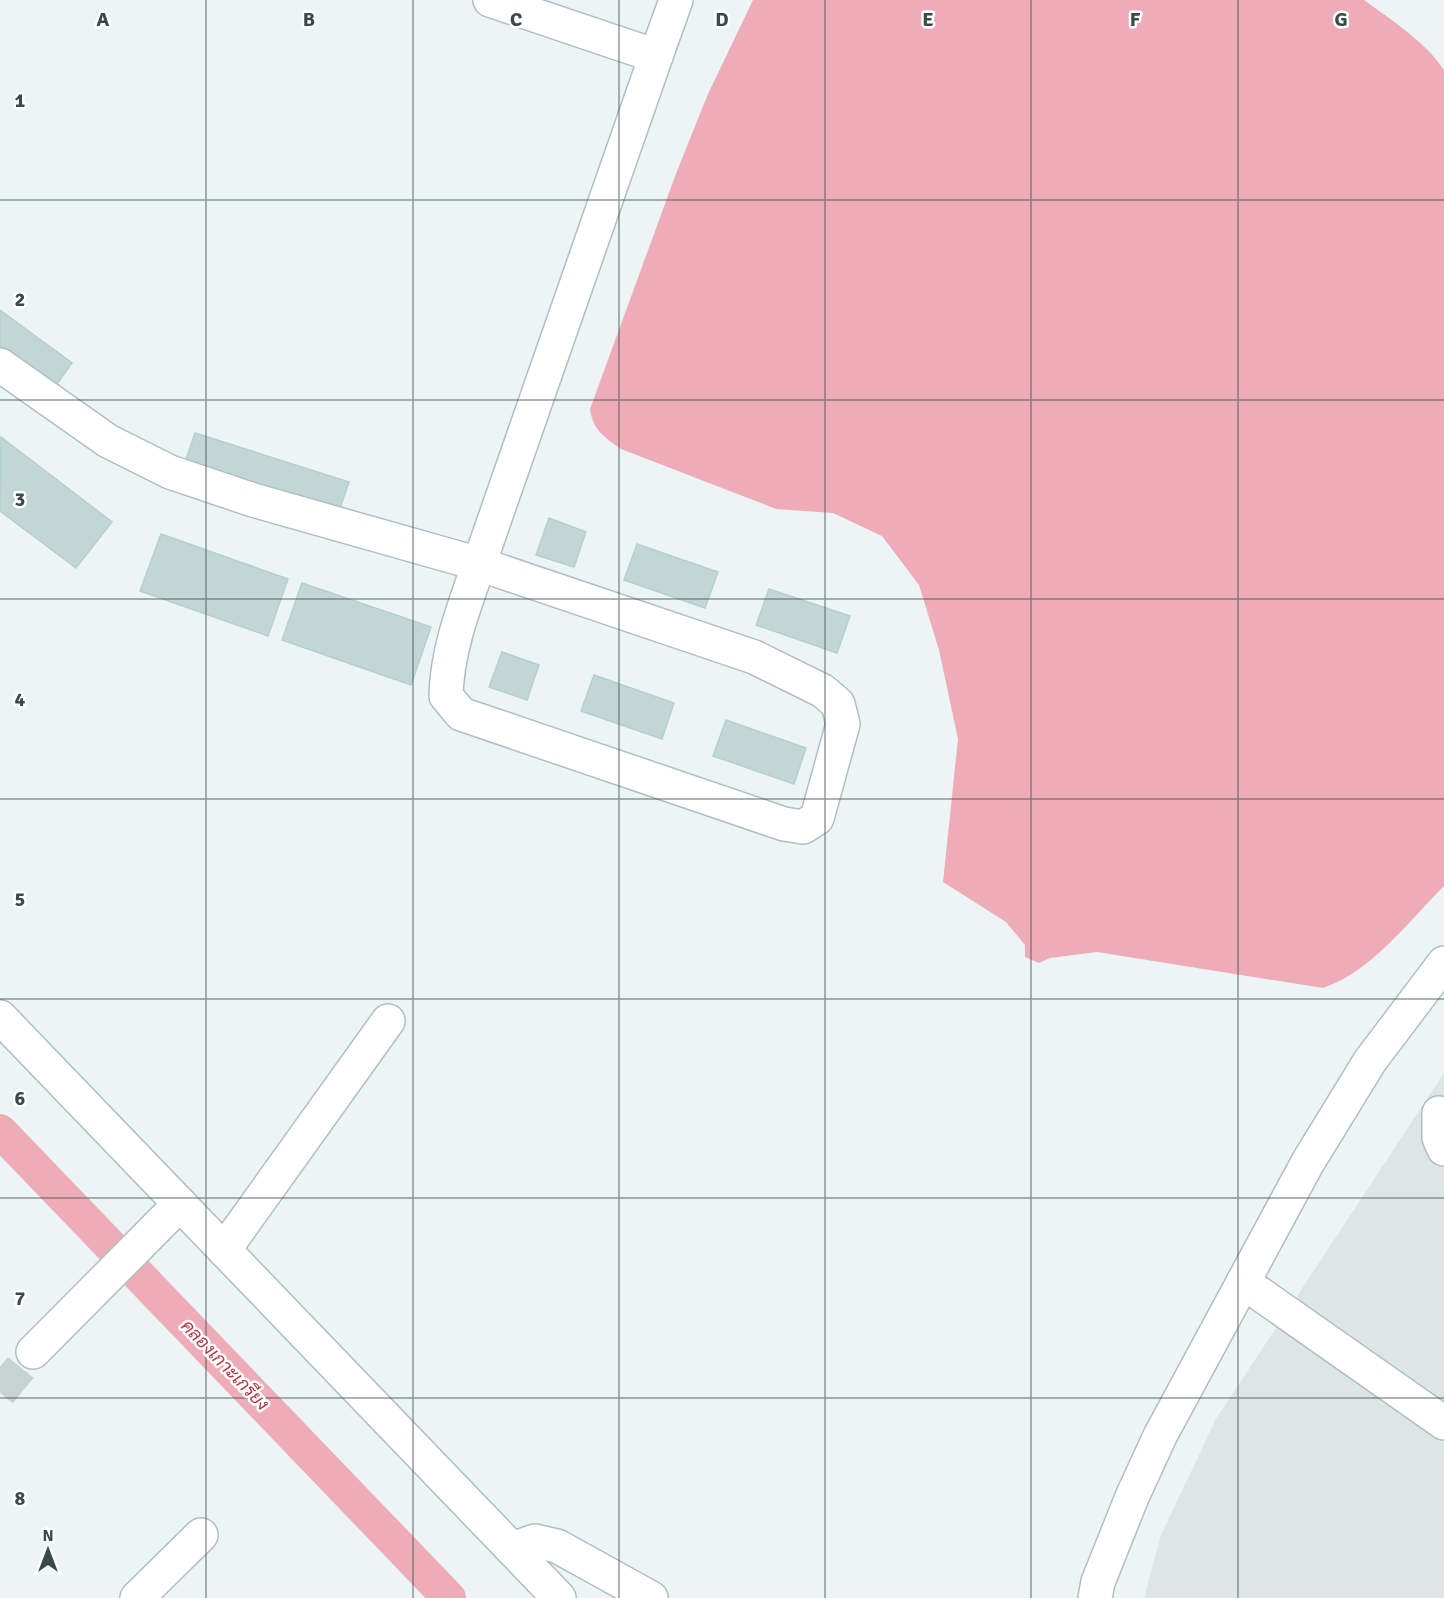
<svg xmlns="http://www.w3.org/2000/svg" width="1444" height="1598" font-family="Signika,Sarabun,sans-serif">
  <rect width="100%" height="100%" fill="#ecf4f5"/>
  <!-- industrial -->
  <polygon fill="#dde5e5" points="1444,1073 1444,1598 1144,1598 1161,1535 1216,1419"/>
  <!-- water -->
  <path fill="#eeacb8" d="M753,0H1364C1391,20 1425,41 1444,70V886C1409,921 1371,972 1323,988L1097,952L1050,958L1039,963L1025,957V945L1006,922L943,882L958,739L939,650L919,585L882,536L833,513L776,509L621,449C604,437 593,430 590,409L677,171L708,94Z"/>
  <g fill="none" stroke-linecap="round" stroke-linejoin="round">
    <!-- canal -->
    <polyline stroke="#eeacb8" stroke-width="34" points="0,1131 449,1598"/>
  </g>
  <!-- building -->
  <g fill="#c2d6d6" stroke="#b5d0d1" stroke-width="1.5">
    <polygon points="0,310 72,363 52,391 0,353"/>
    <polygon points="195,433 349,482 338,514 184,465"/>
    <polygon points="1,437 112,522 76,568 0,511"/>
    <polygon points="549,518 586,532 574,567 536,555"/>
    <polygon points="161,534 288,579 268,636 140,591"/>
    <polygon points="637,544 718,572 705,608 624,580"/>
    <polygon points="302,583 431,627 411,685 282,640"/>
    <polygon points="769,589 850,616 837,653 756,625"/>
    <polygon points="502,652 539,665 527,700 489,687"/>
    <polygon points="594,675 674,703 662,739 581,711"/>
    <polygon points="726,720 806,748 794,784 713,756"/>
  </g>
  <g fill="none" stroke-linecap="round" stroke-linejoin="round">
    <!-- minor-tunnel -->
    <polyline stroke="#c8d2d3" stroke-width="33" stroke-dasharray="33 16" stroke-linecap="butt" points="0,1393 33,1352"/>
    <defs>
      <g id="minor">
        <polyline points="490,0 656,56"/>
        <path d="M0,365L108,441L170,472L253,500L479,564L754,657L823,691L838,704L843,724L817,818L803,827L784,824L461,714L446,696C447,650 464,607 479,564L656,56L676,0"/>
        <polyline points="0,1017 559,1598"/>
        <polyline points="1439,1113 1439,1138 1444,1149"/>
        <polyline points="224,1250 388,1021"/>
        <polyline points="1243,1282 1444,1423"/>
        <polyline points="33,1352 180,1204"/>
        <polyline points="512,1549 535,1541 557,1546 651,1598"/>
        <polyline points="137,1598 201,1535"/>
        <polyline points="1095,1598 1098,1582 1132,1497 1160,1436 1308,1162 1370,1061 1444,963"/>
      </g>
    </defs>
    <!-- minor casing -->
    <use href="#minor" stroke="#afbfc1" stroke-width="36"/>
    <!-- minor -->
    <use href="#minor" stroke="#fff" stroke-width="33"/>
  </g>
  <!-- grid -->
  <path fill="none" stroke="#3a494a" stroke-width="1.5" stroke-opacity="0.55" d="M206,0V1598M413,0V1598M619,0V1598M825,0V1598M1031,0V1598M1238,0V1598M0,200H1444M0,400H1444M0,599H1444M0,799H1444M0,999H1444M0,1198H1444M0,1398H1444"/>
  <g text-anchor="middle" stroke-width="5" stroke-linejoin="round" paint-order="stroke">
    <!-- water labels -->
    <g font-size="18" font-style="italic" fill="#b2364a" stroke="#fff">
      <text transform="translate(225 1365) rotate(46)" y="6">คลองเกาะเกรียง</text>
    </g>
  </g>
  <g font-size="20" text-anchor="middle" font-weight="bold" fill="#3a494a" stroke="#fff" stroke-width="5" stroke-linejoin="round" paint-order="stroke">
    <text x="103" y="26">A</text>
    <text x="309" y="26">B</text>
    <text x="516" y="26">C</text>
    <text x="722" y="26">D</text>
    <text x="928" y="26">E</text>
    <text x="1135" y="26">F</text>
    <text x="1341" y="26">G</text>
    <text x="20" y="107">1</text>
    <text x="20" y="306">2</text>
    <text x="20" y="506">3</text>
    <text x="20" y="706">4</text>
    <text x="20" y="906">5</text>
    <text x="20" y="1105">6</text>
    <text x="20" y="1305">7</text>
    <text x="20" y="1505">8</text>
  </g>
  <!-- north arrow -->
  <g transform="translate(48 1550)" stroke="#ffffff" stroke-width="4.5" paint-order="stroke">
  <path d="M0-4.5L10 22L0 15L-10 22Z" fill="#3a494a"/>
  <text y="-9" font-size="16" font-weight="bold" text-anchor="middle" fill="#3a494a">N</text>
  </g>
</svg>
